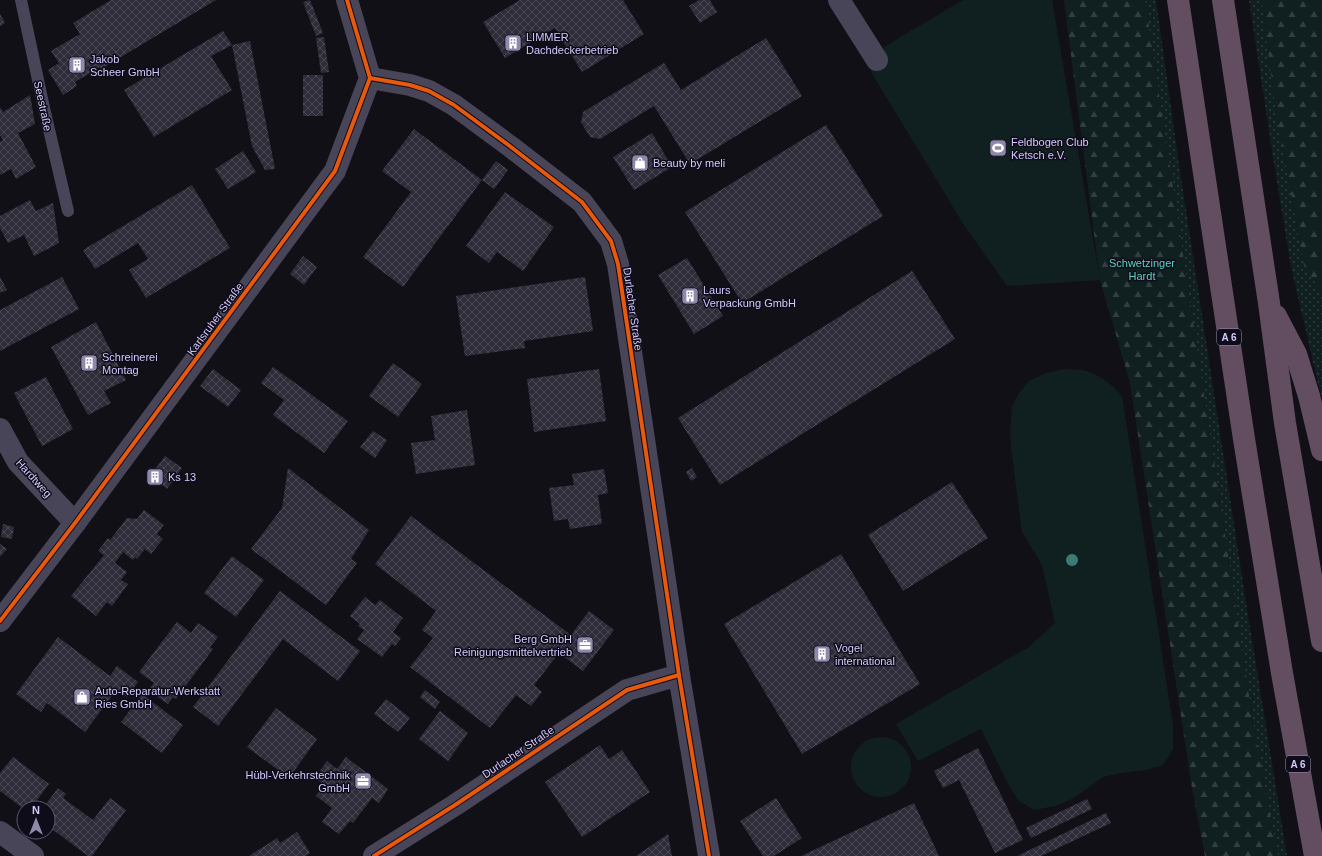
<svg xmlns="http://www.w3.org/2000/svg" width="1322" height="856" font-family="Helvetica,sans-serif">
  <defs>
    <pattern id="grass-dots" width="8" height="8" patternUnits="userSpaceOnUse"><rect width="8" height="8" fill="#102021"/><path d="M2 2h.1M6 6h.1" fill="none" stroke="#323f42" stroke-width="1.8" stroke-linecap="round"/></pattern>
    <pattern id="forest-firs" width="22" height="20" patternUnits="userSpaceOnUse"><rect width="22" height="20" fill="#102021"/><path d="M5 1l3.5 6h-7zM16 11l3.5 6h-7z" fill="#323f42"/></pattern>
    <pattern id="building-cross-hatch" width="8" height="8" patternUnits="userSpaceOnUse"><rect width="8" height="8" fill="#2f2c3a"/><path d="M0 0l8 8M0 8l8-8" fill="none" stroke="#4c4957"/></pattern>
  </defs>
  <rect width="100%" height="100%" fill="#111016"/>
  <!-- grass -->
  <g fill="url(#grass-dots)">
    <polygon points="1145,0 1156,0 1178,158 1247,609 1287,856 1278,856 1254,729"/>
    <polygon points="1249,0 1261,0 1276,110 1304,266 1322,292 1322,400 1291,267 1273,157"/>
  </g>
  <!-- forest -->
  <g fill="url(#forest-firs)">
    <polygon points="1064,0 1145,0 1254,729 1278,856 1205,856 1192,788 1130,383 1100,280"/>
    <polygon points="1261,0 1322,0 1322,292 1304,266 1276,110"/>
  </g>
  <!-- park -->
  <g fill="#102021">
    <polygon points="963,0 1052,0 1100,280 1007,286 964,225 871,72 884,47"/>
    <path d="M1065,369C1072,370 1080,369 1087,371C1102,376 1112,385 1122,396L1173,725V749L1163,765L1146,770L1121,773L1103,777L1074,798L1055,806L1034,810L1018,800L1007,782L981,729L918,761L896,724L1029,647L1055,623L1042,565L1022,532L1011,448L1010,430L1012,407L1019,393L1029,381L1046,373Z"/>
    <circle cx="881" cy="767" r="30"/>
  </g>
  <!-- building -->
  <g fill="url(#building-cross-hatch)">
    <polygon points="111,0 216,0 101,69 100,67 75,82 77,86 63,95 48,70 59,63 51,51 80,34 73,23"/>
    <polygon points="310,0 323,33 316,36 303,2"/>
    <polygon points="520,0 623,0 644,34 582,72 555,28 505,58 483,22"/>
    <polygon points="699,0 710,0 717,12 700,23 689,6"/>
    <polygon points="0,14 5,23 0,26"/>
    <polygon points="223,31 232,45 211,56 232,90 154,137 124,90"/>
    <polygon points="324,37 329,72 321,73 316,38"/>
    <polygon points="766,38 802,96 690,164 654,106 600,139 590,137 581,122 583,112 664,63 681,90"/>
    <polygon points="250,41 275,169 265,170 252,146 232,45"/>
    <rect x="303" y="75" width="20" height="41"/>
    <polygon points="30,95 35,124 18,133 36,167 16,179 11,169 0,175 0,142 3,140 0,135 0,107 3,112"/>
    <polygon points="826,125 883,216 742,303 685,212"/>
    <polygon points="414,129 482,180 403,287 363,257 411,192 382,171"/>
    <polygon points="652,133 672,167 634,190 613,157"/>
    <polygon points="243,151 256,172 228,189 215,169"/>
    <polygon points="496,161 508,170 494,189 482,180"/>
    <polygon points="192,185 230,248 146,298 129,270 148,259 138,243 95,269 83,250"/>
    <polygon points="505,192 554,227 523,271 497,252 489,263 466,246"/>
    <polygon points="30,200 36,211 53,203 59,243 34,256 24,235 8,243 0,228 0,216"/>
    <polygon points="303,256 317,267 304,285 290,274"/>
    <polygon points="687,258 723,316 694,334 658,275"/>
    <polygon points="912,271 955,339 720,485 678,418"/>
    <polygon points="0,277 7,290 0,293"/>
    <polygon points="62,277 79,309 0,351 0,310"/>
    <polygon points="585,277 593,331 524,341 525,348 465,356 456,296"/>
    <polygon points="96,322 126,380 104,391 111,403 88,415 51,347"/>
    <polygon points="393,363 422,384 398,417 369,396"/>
    <polygon points="273,367 348,421 324,453 273,415 284,400 261,383"/>
    <polygon points="213,369 241,390 228,407 200,386"/>
    <polygon points="599,369 606,421 534,432 527,379"/>
    <polygon points="46,377 73,429 42,446 14,393"/>
    <polygon points="467,410 475,465 416,474 411,443 435,440 431,416"/>
    <polygon points="373,431 387,440 375,458 360,447"/>
    <polygon points="165,456 182,468 167,489 157,481 155,483 149,479 155,471 161,475 162,473 156,468"/>
    <polygon points="288,468 369,530 351,559 357,563 326,605 251,549 282,508"/>
    <polygon points="692,468 697,477 691,481 686,472"/>
    <polygon points="604,469 608,493 598,495 602,524 570,529 568,519 554,521 549,488 574,485 572,474"/>
    <polygon points="952,482 988,538 903,591 868,535"/>
    <polygon points="144,510 164,525 157,534 163,539 151,554 145,549 137,559 135,557 133,560 123,552 115,563 127,572 121,580 128,584 112,606 107,602 96,616 71,596 104,555 98,551 108,538 110,540 127,518 137,519"/>
    <polygon points="411,516 571,635 589,611 614,630 583,671 559,653 534,685 542,692 531,706 516,695 490,728 410,667 433,638 422,630 436,611 375,564"/>
    <polygon points="3,524 14,527 12,539 1,537"/>
    <polygon points="0,544 7,549 0,557"/>
    <polygon points="841,554 920,684 802,754 724,624"/>
    <polygon points="232,556 264,580 236,617 204,593"/>
    <polygon points="280,591 360,651 338,681 283,639 218,726 193,707"/>
    <polygon points="365,597 375,605 380,600 403,618 393,632 401,638 395,646 392,644 382,657 357,639 364,630 358,626 360,624 350,616"/>
    <polygon points="177,622 191,633 198,623 218,637 210,647 213,649 176,699 173,697 168,704 148,690 154,683 139,672"/>
    <polygon points="58,637 110,676 117,666 138,682 127,697 116,690 85,732 47,703 41,712 16,694"/>
    <polygon points="425,690 440,702 435,709 420,697"/>
    <polygon points="142,694 183,725 162,753 121,722"/>
    <polygon points="386,699 410,718 398,732 374,714"/>
    <polygon points="276,708 317,739 289,778 247,747"/>
    <polygon points="440,711 468,733 448,761 419,739"/>
    <polygon points="600,745 609,759 622,750 650,792 582,837 545,782"/>
    <polygon points="978,748 1023,840 995,853 959,780 943,788 934,771"/>
    <polygon points="13,757 49,784 31,808 24,808 24,809 0,791 0,773"/>
    <polygon points="346,757 388,789 379,803 372,798 353,823 350,821 339,834 322,822 332,808 316,796 325,785 315,778 327,761 337,769"/>
    <polygon points="58,788 66,794 63,798 93,820 110,798 126,810 92,856 88,856 48,826 48,808 43,808"/>
    <polygon points="776,798 802,838 774,856 763,856 740,821"/>
    <polygon points="1087,799 1092,809 1031,838 1026,828"/>
    <polygon points="914,803 939,856 801,856"/>
    <polygon points="1106,813 1111,823 1041,856 1017,856"/>
    <polygon points="297,832 310,853 306,856 249,856 277,838 280,843"/>
    <polygon points="668,834 672,856 636,856"/>
  </g>
  <g fill="none" stroke-linecap="round" stroke-linejoin="round">
    <!-- service -->
    <polyline stroke="#474557" stroke-width="12" points="21,0 44,108 68,211"/>
    <!-- minor -->
    <g stroke="#474557" stroke-width="22">
      <polyline points="839,0 877,60"/>
      <polyline points="370,78 410,85 429,91 454,105 511,147 582,202 611,241 618,264 679,675 709,856"/>
      <polyline points="0,429 18,462 75,523"/>
      <polyline points="0,621 75,523 335,171 370,78 347,0"/>
      <polyline points="0,832 33,856"/>
      <polyline points="374,856 455,805 627,690 679,675"/>
    </g>
    <!-- motorway -->
    <g stroke="#634e61" stroke-width="22">
      <polyline points="1178,0 1244,439 1282,673 1315,856"/>
      <polyline points="1223,0 1269,303 1285,423 1322,641"/>
      <polyline points="1276,316 1296,354 1309,396 1322,450"/>
    </g>
    <defs>
      <g id="cycleway">
        <polyline points="370,78 410,85 429,91 454,105 511,147 582,202 611,241 618,264 679,675 709,856"/>
        <polyline points="0,621 75,523 335,171 370,78 347,0"/>
        <polyline points="374,856 455,805 627,690 679,675"/>
      </g>
    </defs>
    <!-- cycleway casing -->
    <use href="#cycleway" stroke="#0f0c1a" stroke-width="6"/>
    <!-- cycleway -->
    <use href="#cycleway" stroke="#e8590c" stroke-width="4"/>
  </g>
  <!-- trees -->
  <circle fill="#3b7b73" cx="1072" cy="560" r="6"/>
  <!-- icons -->
  <defs>
    <symbol id="building-square" viewBox="-11 -11 22 22"><rect x="-9" y="-9" width="18" height="18" rx="4" fill="#8f88ab" stroke="#0f0c1a"/><path d="M-4-6H4V6H1V3H-1V6H-4ZM-2.5-4.3h1.7v1.8h-1.7ZM.8-4.3h1.7v1.8H.8ZM-2.5-1h1.7V.8h-1.7ZM.8-1h1.7V.8H.8Z" fill="#fff"/></symbol>
    <symbol id="stadium-square" viewBox="-11 -11 22 22"><rect x="-9" y="-9" width="18" height="18" rx="4" fill="#8f88ab" stroke="#0f0c1a"/><path d="M0-5a6.5 5 0 1 0 0 10a6.5 5 0 1 0 0-10ZM-3.5-1.8h7v3.6h-7Z" fill="#fff"/></symbol>
    <symbol id="shop-square" viewBox="-11 -11 22 22"><rect x="-9" y="-9" width="18" height="18" rx="4" fill="#8f88ab" stroke="#0f0c1a"/><path d="M-5-2.5h2.3a2.7 3.5 0 0 1 5.4 0H5L5.5 6h-11ZM-1.5-2.5h3a1.5 2.3 0 0 0-3 0Z" fill="#fff"/></symbol>
    <symbol id="office-square" viewBox="-11 -11 22 22"><rect x="-9" y="-9" width="18" height="18" rx="4" fill="#8f88ab" stroke="#0f0c1a"/><path d="M-6-3h4V-5.5h4V-3h4V5H-6ZM-1-4.5V-3h2v-1.5ZM-6 0V1H6V0Z" fill="#fff"/></symbol>
  </defs>
  <g fill-rule="evenodd">
    <use href="#building-square" x="503" y="33" width="20" height="20"/>
    <use href="#building-square" x="67" y="55" width="20" height="20"/>
    <use href="#stadium-square" x="988" y="138" width="20" height="20"/>
    <use href="#shop-square" x="630" y="153" width="20" height="20"/>
    <use href="#building-square" x="680" y="286" width="20" height="20"/>
    <use href="#building-square" x="79" y="353" width="20" height="20"/>
    <use href="#building-square" x="145" y="467" width="20" height="20"/>
    <use href="#office-square" x="575" y="635" width="20" height="20"/>
    <use href="#building-square" x="812" y="644" width="20" height="20"/>
    <use href="#shop-square" x="72" y="687" width="20" height="20"/>
    <use href="#office-square" x="353" y="771" width="20" height="20"/>
  </g>
  <g text-anchor="middle" stroke-width="3" stroke-linejoin="round" paint-order="stroke">
    <!-- shield labels -->
    <g fill="#0f0c1a" stroke="#9890b8" stroke-width="1">
      <rect x="1217" y="329" width="24" height="16" rx="3"/>
      <rect x="1286" y="756" width="24" height="16" rx="3"/>
    </g>
    <g font-size="10" font-weight="bold" fill="#d3c9fb">
      <text x="1229" y="341">A 6</text>
      <text x="1298" y="768">A 6</text>
    </g>
    <!-- poi labels -->
    <g font-size="11" fill="#d3c9fb" stroke="#0f0c1a" text-anchor="start">
      <text x="526" y="41">LIMMER<tspan x="526" dy="13">Dachdeckerbetrieb</tspan></text>
      <text x="90" y="63">Jakob<tspan x="90" dy="13">Scheer GmbH</tspan></text>
      <text x="1011" y="146">Feldbogen Club<tspan x="1011" dy="13">Ketsch e.V.</tspan></text>
      <text x="653" y="167">Beauty by meli</text>
      <text x="703" y="294">Laurs<tspan x="703" dy="13">Verpackung GmbH</tspan></text>
      <text x="102" y="361">Schreinerei<tspan x="102" dy="13">Montag</tspan></text>
      <text x="168" y="481">Ks 13</text>
      <text x="572" y="643" text-anchor="end">Berg GmbH<tspan x="572" dy="13">Reinigungsmittelvertrieb</tspan></text>
      <text x="835" y="652">Vogel<tspan x="835" dy="13">international</tspan></text>
      <text x="95" y="695">Auto-Reparatur-Werkstatt<tspan x="95" dy="13">Ries GmbH</tspan></text>
      <text x="350" y="779" text-anchor="end">Hübl-Verkehrstechnik<tspan x="350" dy="13">GmbH</tspan></text>
    </g>
    <!-- street labels -->
    <g font-size="11" fill="#d3c9fb" stroke="#0f0c1a">
      <text transform="translate(43 106) rotate(78)" y="4">Seestraße</text>
      <text transform="translate(633 309) rotate(82)" y="4">Durlacher Straße</text>
      <text transform="translate(215 319) rotate(-54)" y="4">Karlsruher Straße</text>
      <text transform="translate(34 478) rotate(48)" y="4">Hardtweg</text>
      <text transform="translate(518 752) rotate(-34)" y="4">Durlacher Straße</text>
    </g>
    <!-- park labels -->
    <g font-size="11" fill="#5dd3bf" stroke="#0f0c1a">
      <text x="1142" y="267">Schwetzinger<tspan x="1142" dy="13">Hardt</tspan></text>
    </g>
  </g>
  <!-- north arrow -->
  <g transform="translate(36 820)"><circle r="19" fill="#0f0c1a" stroke="#5d5874"/>
  <path d="M0-3L7 15L0 10L-7 15Z" fill="#8f88ab"/>
  <text y="-6" font-size="11" font-weight="bold" text-anchor="middle" fill="#d3c9fb">N</text>
  </g>
</svg>
